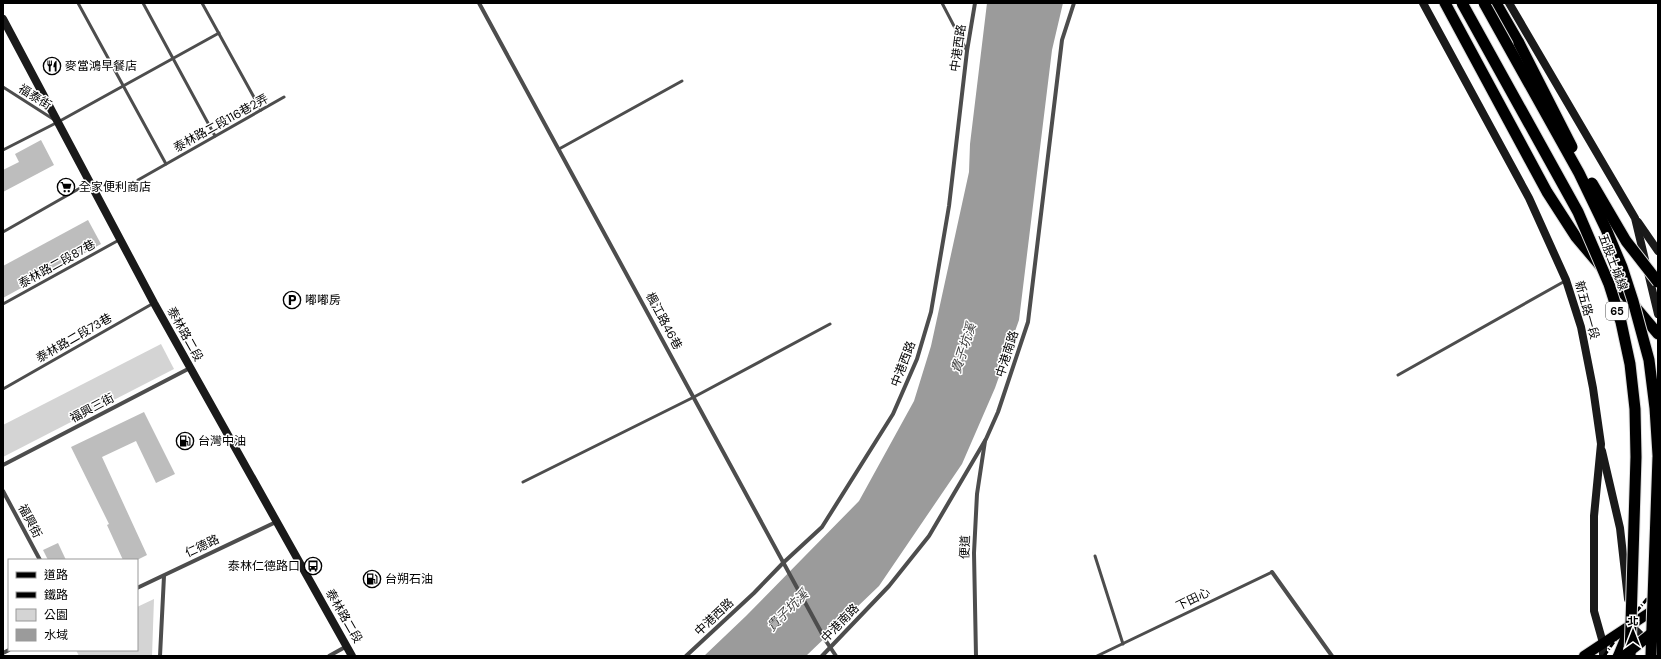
<svg xmlns="http://www.w3.org/2000/svg" width="1661" height="659" font-family="'DM Sans','Noto Sans TC',sans-serif">
  <rect width="100%" height="100%" fill="#fff"/>
  <!-- green -->
  <g fill="#d4d4d4">
    <polygon points="161,344 174,369 3,457 3,425"/>
    <polygon points="154,599 152,656 79,656 76,650 137,650 137,607"/>
  </g>
  <!-- water -->
  <polygon fill="#9b9b9b" points="987,3 1063,3 1052,50 1019,320 995,388 962,464 879,586 806,656 704,656 746,616 859,501 914,401 931,346 969,172 970,144"/>
  <!-- building -->
  <g fill="#bdbdbd">
    <polygon points="41,140 54,165 3,192 3,170 19,162 15,154"/>
    <polygon points="88,220 101,244 3,298 3,266"/>
    <polygon points="144,412 175,474 156,483 136,441 102,457 147,555 137,560 123,560 107,525 109,524 71,447"/>
    <polygon points="58,543 66,560 48,560 43,550"/>
  </g>
  <g fill="none" stroke-linecap="round" stroke-linejoin="round">
    <defs>
      <g id="primary">
        <polyline points="1584,656 1658,607"/>
        <polyline points="1618,656 1630,627"/>
      </g>
      <g id="trunk">
        <polyline points="1445,3 1547,192 1576,237 1658,334"/>
        <polyline points="1496,3 1519,43"/>
      </g>
    </defs>
    <!-- primary casing -->
    <use href="#primary" stroke="#dbdbdb" stroke-width="12"/>
    <!-- trunk casing -->
    <use href="#trunk" stroke="#dbdbdb" stroke-width="13"/>
    <!-- service -->
    <g stroke="#4d4d4d" stroke-width="3">
      <polyline points="78,3 166,164"/>
      <polyline points="143,3 215,136"/>
      <polyline points="202,3 261,110"/>
      <polyline points="942,3 967,51"/>
      <polyline points="3,87 53,119"/>
      <polyline points="559,149 682,81"/>
      <polyline points="3,150 58,122 219,33"/>
      <polyline points="138,180 284,97"/>
      <polyline points="3,232 89,183"/>
      <polyline points="3,304 119,240"/>
      <polyline points="1398,375 1565,281"/>
      <polyline points="3,389 152,304"/>
      <polyline points="523,482 694,397 830,324"/>
      <polyline points="1095,556 1123,644"/>
      <polyline points="1097,656 1272,572"/>
    </g>
    <!-- minor -->
    <g stroke="#4d4d4d" stroke-width="4">
      <polyline points="479,3 826,641 836,656"/>
      <polyline points="3,465 190,368"/>
      <polyline points="3,491 40,560"/>
      <polyline points="1272,572 1332,656"/>
      <polyline points="137,588 276,522"/>
      <polyline points="3,653 9,650"/>
      <polyline points="160,656 164,576"/>
      <polyline points="329,656 347,646"/>
      <polyline points="686,656 754,593 783,563 822,527 893,414 917,359 931,312 949,206 967,51 975,3"/>
      <polyline points="822,656 889,586 929,536 986,439 998,412 1028,322 1062,40 1074,3"/>
      <polyline points="976,656 974,553 977,494 985,441"/>
    </g>
    <!-- secondary -->
    <g stroke="#1a1a1a" stroke-width="8">
      <polyline points="1423,3 1529,198 1566,280 1581,327 1593,388 1601,444 1594,516 1594,611 1603,643 1603,656"/>
      <polyline points="1509,3 1635,218 1658,314"/>
      <polyline points="3,19 154,303 352,656"/>
      <polyline points="1638,222 1658,251"/>
      <polyline points="1602,451 1620,528 1628,599"/>
      <polyline points="1630,622 1631,626 1658,652"/>
    </g>
    <!-- primary -->
    <use href="#primary" stroke="#000" stroke-width="10"/>
    <!-- trunk -->
    <use href="#trunk" stroke="#000" stroke-width="11"/>
    <!-- rail -->
    <g stroke="#000" stroke-width="3" stroke-dasharray="6 2 1 2" stroke-linecap="butt">
      <polyline points="1604,656 1630,619 1658,586"/>
      <polyline points="1614,656 1636,624 1658,598"/>
    </g>
    <defs>
      <g id="trunk-bridge">
        <polyline points="1462,3 1578,212 1609,284 1621,322 1630,364 1635,409 1636,457 1630,656"/>
        <polyline points="1484,3 1579,173 1606,229 1622,267 1633,301 1649,360 1655,408 1658,455"/>
        <polyline points="1519,43 1572,147"/>
        <polyline points="1592,183 1626,241 1658,282"/>
        <polyline points="1627,653 1656,630"/>
        <polyline points="1651,656 1658,457"/>
      </g>
    </defs>
    <!-- trunk-bridge casing -->
    <use href="#trunk-bridge" stroke="#dbdbdb" stroke-width="13" stroke-linecap="butt"/>
    <!-- trunk-bridge -->
    <use href="#trunk-bridge" stroke="#000" stroke-width="11"/>
  </g>
  <!-- icons -->
  <defs>
    <symbol id="restaurant-ring" viewBox="-11 -11 22 22"><circle r="9.5" fill="#fff" stroke="#000" stroke-width="1.5"/><path d="M-5-6h1v4h1v-4h1v4h1v-4h1v5L-1.5 .5V6h-2V.5L-5-1ZM5-6V6H3V1.5H1.5Q1.5-4 5-6Z" fill="#000"/></symbol>
    <symbol id="supermarket-ring" viewBox="-11 -11 22 22"><circle r="9.5" fill="#fff" stroke="#000" stroke-width="1.5"/><path d="M-6-5.5h2.5l.6 2H6L4.5 2H-2.5L-4.4-4H-6ZM-1.5 3.2a1.3 1.3 0 1 0 .1 0ZM3 3.2a1.3 1.3 0 1 0 .1 0Z" fill="#000"/></symbol>
    <symbol id="parking-ring" viewBox="-11 -11 22 22"><circle r="9.5" fill="#fff" stroke="#000" stroke-width="1.5"/><path d="M-3.5-5.5H1a3.5 3.5 0 0 1 0 7H-1V5.5H-3.5ZM-1-3.4V-.6H.8a1.4 1.4 0 0 0 0-2.8Z" fill="#000"/></symbol>
    <symbol id="fuel-ring" viewBox="-11 -11 22 22"><circle r="9.5" fill="#fff" stroke="#000" stroke-width="1.5"/><path d="M-5.5-6h7V0h2V4h1.3V-2.5L3-4.5l.8-.8L6-3V5H2.5V1h-1V6h-7ZM-4.2-4.7v3.2H.2V-4.7Z" fill="#000"/></symbol>
    <symbol id="bus-ring" viewBox="-11 -11 22 22"><circle r="9.5" fill="#fff" stroke="#000" stroke-width="1.5"/><path d="M-5-6H5V4H4V6H2V4H-2V6H-4V4H-5ZM-3.5-4V0h7V-4ZM-3.5 1.2v1.5H-2V1.2ZM2 1.2v1.5H3.5V1.2Z" fill="#000"/></symbol>
  </defs>
  <g fill-rule="evenodd">
    <use href="#restaurant-ring" x="42" y="56" width="20" height="20"/>
    <use href="#supermarket-ring" x="56" y="177" width="20" height="20"/>
    <use href="#parking-ring" x="282" y="290" width="20" height="20"/>
    <use href="#fuel-ring" x="175" y="431" width="20" height="20"/>
    <use href="#bus-ring" x="303" y="556" width="20" height="20"/>
    <use href="#fuel-ring" x="362" y="569" width="20" height="20"/>
  </g>
  <g text-anchor="middle" stroke-width="3" stroke-linejoin="round" paint-order="stroke">
    <!-- shield labels -->
    <rect fill="#fff" stroke="#4c4c4c" stroke-width="1" x="1606" y="302" width="22" height="18" rx="3"/>
    <g font-size="11" font-weight="bold" fill="#000">
      <text x="1617" y="315">65</text>
    </g>
    <!-- street labels -->
    <g font-size="12" fill="#000" stroke="#fff">
      <text transform="translate(958 48) rotate(-82)" y="4">中港西路</text>
      <text transform="translate(35 97) rotate(32)" y="4">福泰街</text>
      <text transform="translate(221 123) rotate(-29)" y="4">泰林路二段116巷2弄</text>
      <text transform="translate(1613 262) rotate(69)" y="4">五股土城線</text>
      <text transform="translate(57 264) rotate(-29)" y="4">泰林路二段87巷</text>
      <text transform="translate(1587 310) rotate(74)" y="4">新五路一段</text>
      <text transform="translate(664 321) rotate(62)" y="4">楓江路46巷</text>
      <text transform="translate(185 334) rotate(61)" y="4">泰林路二段</text>
      <text transform="translate(74 338) rotate(-30)" y="4">泰林路二段73巷</text>
      <text transform="translate(1007 354) rotate(-72)" y="4">中港南路</text>
      <text transform="translate(903 364) rotate(-69)" y="4">中港西路</text>
      <text transform="translate(92 408) rotate(-28)" y="4">福興三街</text>
      <text transform="translate(30 521) rotate(62)" y="4">福興街</text>
      <text transform="translate(202 546) rotate(-25)" y="4">仁德路</text>
      <text transform="translate(965 547) rotate(-88)" y="4">便道</text>
      <text transform="translate(1193 599) rotate(-26)" y="4">下田心</text>
      <text transform="translate(344 616) rotate(60)" y="4">泰林路二段</text>
      <text transform="translate(714 617) rotate(-43)" y="4">中港西路</text>
      <text transform="translate(840 623) rotate(-46)" y="4">中港南路</text>
    </g>
    <!-- poi labels -->
    <g font-size="12" fill="#000" stroke="#fff" text-anchor="start">
      <text x="65" y="70">麥當鴻早餐店</text>
      <text x="79" y="191">全家便利商店</text>
      <text x="305" y="304">嘟嘟房</text>
      <text x="198" y="445">台灣中油</text>
      <text x="300" y="570" text-anchor="end">泰林仁德路口</text>
      <text x="385" y="583">台朔石油</text>
    </g>
    <!-- water labels -->
    <g font-size="13" font-style="italic" fill="#3c3c3c" stroke="#fff">
      <text transform="translate(963 348) rotate(-72)" y="5">貴子坑溪</text>
      <text transform="translate(787 610) rotate(-45)" y="5">貴子坑溪</text>
    </g>
  </g>
  <!-- border -->
  <rect width="1661" height="659" fill="none" stroke="#000000" stroke-width="8"/>
  <!-- legend -->
  <rect x="8" y="559" width="130" height="92" fill="#ffffff" stroke="#999999"/>
  <rect x="16" y="572" width="20" height="6" fill="#000000" stroke="#999999"/>
  <text x="44" y="579" font-size="12" fill="#000000">道路</text>
  <rect x="16" y="592" width="20" height="6" fill="#000000" stroke="#999999"/>
  <text x="44" y="599" font-size="12" fill="#000000">鐵路</text>
  <rect x="16" y="609" width="20" height="12" fill="#d4d4d4" stroke="#999999"/>
  <text x="44" y="619" font-size="12" fill="#000000">公園</text>
  <rect x="16" y="629" width="20" height="12" fill="#9b9b9b" stroke="#999999"/>
  <text x="44" y="639" font-size="12" fill="#000000">水域</text>
  <!-- north arrow -->
  <g transform="translate(1633 631)" stroke="#ffffff" stroke-width="3" paint-order="stroke">
  <path d="M0-3L7 15L0 10L-7 15Z" fill="#000000"/>
  <text y="-6" font-size="11" font-weight="bold" text-anchor="middle" fill="#000000">北</text>
  </g>
</svg>
